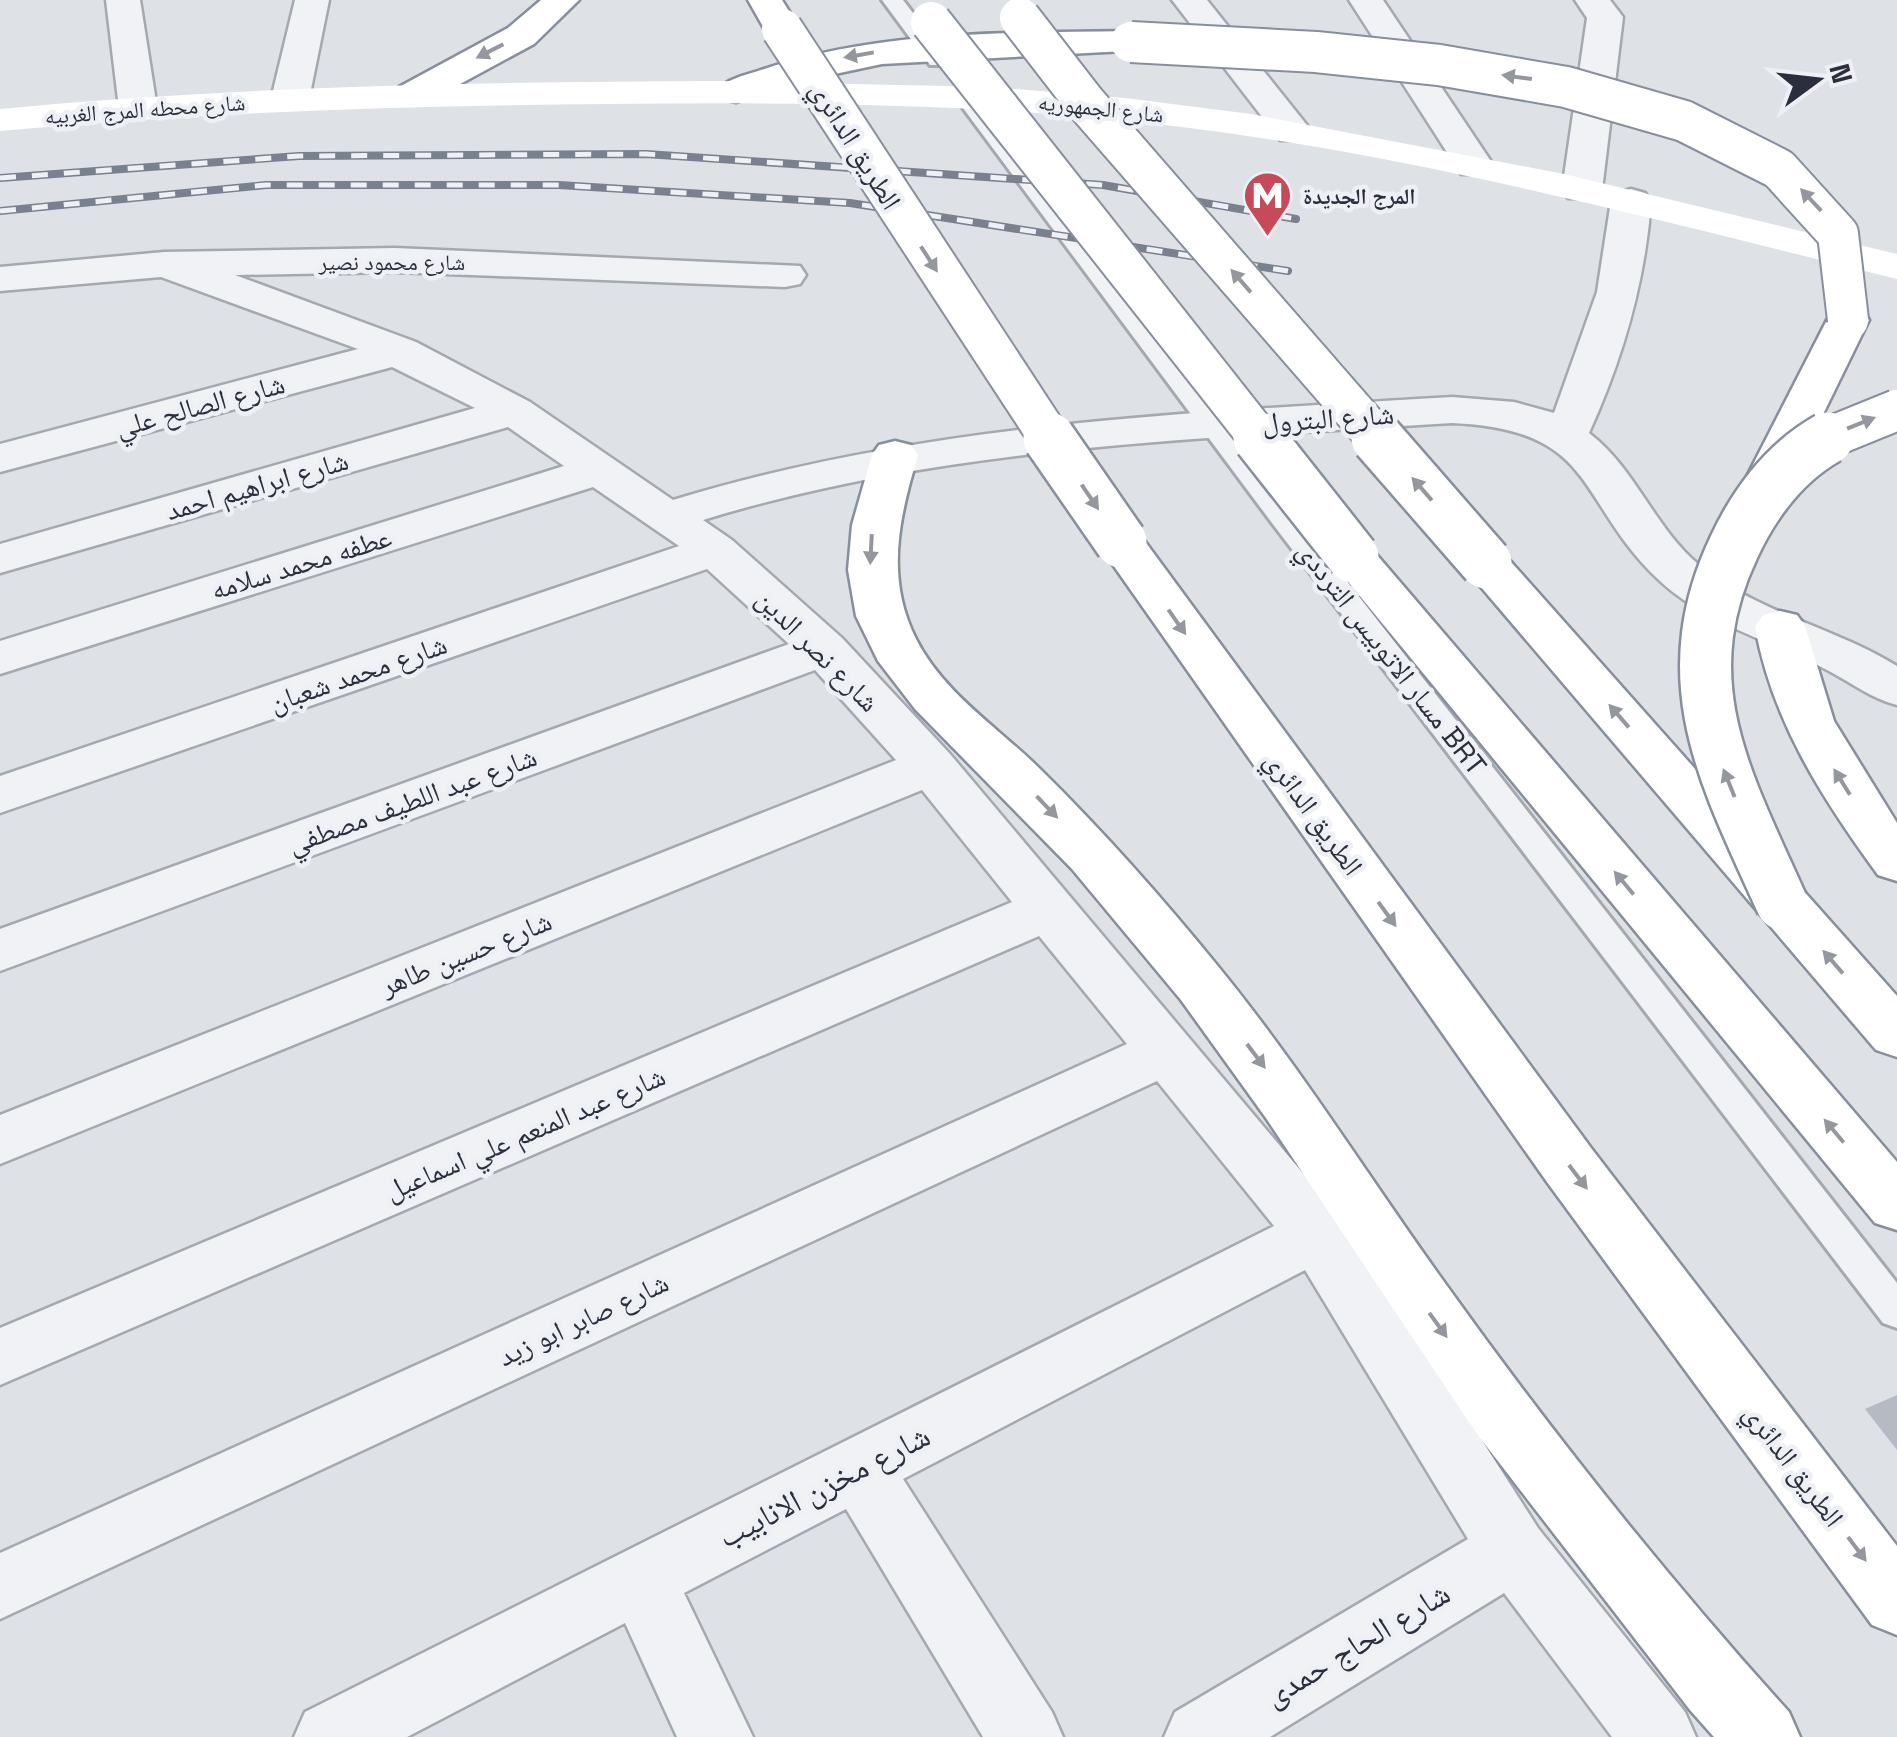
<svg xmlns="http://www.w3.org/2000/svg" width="1897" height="1737" font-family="'Space Grotesk','Noto Naskh Arabic',sans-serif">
  <rect width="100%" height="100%" fill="#dee2e7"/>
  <!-- building -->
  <polygon fill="#b6bbc3" points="1897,1395 1897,1450 1865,1409"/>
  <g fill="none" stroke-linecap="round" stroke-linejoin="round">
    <defs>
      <g id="service">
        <polygon points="882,0 903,0 949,60 946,65 930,65"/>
        <polygon points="968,92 976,94 1292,511 1897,1283 1897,1328 1883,1323 1272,523 960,104 957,99"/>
      </g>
      <g id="minor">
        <polygon points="106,0 140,0 157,108 151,116 125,116 119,108"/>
        <polygon points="295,0 329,0 309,99 303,107 277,107 271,99"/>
        <polygon points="1172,0 1207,0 1306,124 1312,132 1306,140 1280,140"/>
        <polygon points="1349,0 1383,0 1494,166 1489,174 1461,174"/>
        <polygon points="1575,0 1610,0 1623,17 1602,190 1596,198 1568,198 1562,190 1587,18"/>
        <path d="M1631,189L1645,193L1651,201C1645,283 1623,358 1589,433C1635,468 1654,527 1698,564C1755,612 1834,627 1897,666V705C1872,699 1852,683 1829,671C1774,642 1706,624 1660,581C1575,502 1599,429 1452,423C1200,439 946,445 703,520L732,540L842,638L950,754L1339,1216L1538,1528L1685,1712L1696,1737H1612L1504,1593L1270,1737H1164L1175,1712L1468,1539L1305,1270L903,1479L1052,1712L1063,1737H983L846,1509L684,1593L753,1737H677L625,1623L407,1737H294L305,1712L1274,1226L1157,1081L0,1619V1553L1127,1044L1039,936L0,1385V1328L1012,902L922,790L0,1164V1115L896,760L815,670L0,971V929L789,644L707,569L0,813V776L679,546L593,487L0,674V641L564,466L508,427L0,573V544L475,408L392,367L0,472V444L358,349L161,277L0,291V267L164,252L395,248L800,266L806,275L800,284L785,287L395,272L235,275L416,342L530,402L673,500C927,422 1188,413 1452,397L1514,402L1554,413L1597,292L1611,201L1617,193Z"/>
      </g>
      <g id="trunk">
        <path d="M1131,31L1144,34L1149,42L1144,50L882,64L797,82L736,102L723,99L717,91C726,79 743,76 758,71C877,30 1006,33 1131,31Z"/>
        <polygon points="1848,307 1863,311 1869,320 1786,490 1779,500 1763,504 1747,500 1740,490 1827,320 1833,311"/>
        <polygon points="1486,548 1503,553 1897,996 1897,1057 1876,1050 1469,573 1462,563 1469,553"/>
        <path d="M1780,611L1797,615L1805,626L1834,721L1897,823V881L1878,875C1822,798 1772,721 1755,626L1763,615Z"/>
      </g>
      <g id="motorway">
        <polygon points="541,0 579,0 534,44 425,103 399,103 393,95 399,87 508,28"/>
        <polygon points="748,0 782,0 800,29 795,37 769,37"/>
        <path d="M895,441L911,445L918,455C899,517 885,578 916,639C943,693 1000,729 1041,770C1105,833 1165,901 1221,970C1303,1071 1371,1181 1447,1286C1553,1434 1666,1576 1789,1712L1800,1737H1714L1690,1710L1477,1434L1266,1118L1181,1000L1072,869L915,709L878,661L856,616L848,570L852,525L872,455L879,445Z"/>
        <polygon points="1121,528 1138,532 1591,1148 1897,1546 1897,1635 1872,1625 1547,1182 1104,552 1097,542 1104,532"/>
        <polygon points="1353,543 1370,547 1897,1162 1897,1230 1875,1223 1336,567 1329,557 1336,547"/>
      </g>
    </defs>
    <!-- service casing -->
    <use href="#service" stroke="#a4a9b1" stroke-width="6"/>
    <!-- minor casing -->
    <use href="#minor" stroke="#a4a9b1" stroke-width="5"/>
    <!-- trunk casing -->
    <use href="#trunk" stroke="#878f9c" stroke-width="5"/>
    <!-- motorway casing -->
    <use href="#motorway" stroke="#878f9c" stroke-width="5"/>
    <!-- service -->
    <use href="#service" fill="#f1f2f5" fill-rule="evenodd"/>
    <!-- minor -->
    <use href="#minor" fill="#f1f2f5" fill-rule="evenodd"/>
    <!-- secondary -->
    <path fill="#fff" fill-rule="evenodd" d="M721,81L990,87L1125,98L1251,114L1564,174L1897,254V279C1661,221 1424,157 1182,127C991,103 798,102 606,104C403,106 201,112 0,131V109C240,86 480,82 721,81Z"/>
    <!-- trunk -->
    <use href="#trunk" fill="#fff" fill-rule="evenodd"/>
    <!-- motorway -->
    <use href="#motorway" fill="#fff" fill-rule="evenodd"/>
    <defs>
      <g id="rail">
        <polyline points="0,178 299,156 646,154 1103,185 1296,219"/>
        <polyline points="0,211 266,185 559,185 850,203 1288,271"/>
      </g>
    </defs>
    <!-- rail casing -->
    <use href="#rail" stroke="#79818f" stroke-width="8"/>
    <!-- rail -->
    <use href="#rail" stroke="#eef0f5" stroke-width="5" stroke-dasharray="16" stroke-linecap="butt"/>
    <defs>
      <g id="trunk-bridge-far1">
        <polyline points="1020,18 1085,102 1379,440"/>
        <polyline points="1131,42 1316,52 1439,65 1566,87 1684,121 1779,169 1838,234 1848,320"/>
        <polyline points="1823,440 1897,410"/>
      </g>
      <g id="trunk-bridge">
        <polyline points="1377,438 1486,563"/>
        <path d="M1782,904C1726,779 1670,682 1734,547C1755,502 1784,463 1828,438"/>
      </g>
      <g id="motorway-bridge-far1">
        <polyline points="931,22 1261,440"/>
        <polyline points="782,29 1051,440"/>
      </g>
      <g id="motorway-bridge">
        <polyline points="1049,438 1121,542"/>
        <polyline points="1259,438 1353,557"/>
      </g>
    </defs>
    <!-- trunk-bridge-far1 casing -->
    <use href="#trunk-bridge-far1" stroke="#878f9c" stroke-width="44" stroke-linecap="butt"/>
    <!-- trunk-bridge casing -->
    <use href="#trunk-bridge" stroke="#878f9c" stroke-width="56" stroke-linecap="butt"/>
    <!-- motorway-bridge-far1 casing -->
    <use href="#motorway-bridge-far1" stroke="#878f9c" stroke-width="44" stroke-linecap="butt"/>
    <!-- motorway-bridge casing -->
    <use href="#motorway-bridge" stroke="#878f9c" stroke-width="56" stroke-linecap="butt"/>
    <!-- trunk-bridge-far1 -->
    <use href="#trunk-bridge-far1" stroke="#fff" stroke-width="40"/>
    <!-- trunk-bridge -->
    <use href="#trunk-bridge" stroke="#fff" stroke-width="51"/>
    <!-- motorway-bridge-far1 -->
    <use href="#motorway-bridge-far1" stroke="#fff" stroke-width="40"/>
    <!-- motorway-bridge -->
    <use href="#motorway-bridge" stroke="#fff" stroke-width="51"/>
  </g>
  <!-- one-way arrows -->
  <defs><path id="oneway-solid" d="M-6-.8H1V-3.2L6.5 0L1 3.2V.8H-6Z" transform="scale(2.5)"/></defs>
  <g fill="#94979e">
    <use href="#oneway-solid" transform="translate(490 51) rotate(153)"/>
    <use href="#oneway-solid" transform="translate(859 55) rotate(170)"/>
    <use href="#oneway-solid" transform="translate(1517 77) rotate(-172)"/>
    <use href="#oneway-solid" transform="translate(1811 200) rotate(-133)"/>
    <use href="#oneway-solid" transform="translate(929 259) rotate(57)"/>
    <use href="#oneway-solid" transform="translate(1241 281) rotate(-131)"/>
    <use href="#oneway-solid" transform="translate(1861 423) rotate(-22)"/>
    <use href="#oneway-solid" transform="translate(1422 489) rotate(-131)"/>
    <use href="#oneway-solid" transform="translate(1090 497) rotate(56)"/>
    <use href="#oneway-solid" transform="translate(871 549) rotate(93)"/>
    <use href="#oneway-solid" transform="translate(1177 622) rotate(55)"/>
    <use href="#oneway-solid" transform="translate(1619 716) rotate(-131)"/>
    <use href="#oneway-solid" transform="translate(1842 782) rotate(-122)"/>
    <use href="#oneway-solid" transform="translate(1729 783) rotate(-112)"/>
    <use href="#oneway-solid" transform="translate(1047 807) rotate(46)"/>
    <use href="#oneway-solid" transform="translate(1624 883) rotate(-130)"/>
    <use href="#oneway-solid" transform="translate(1387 914) rotate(54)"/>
    <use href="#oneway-solid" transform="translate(1833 962) rotate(-131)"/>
    <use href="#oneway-solid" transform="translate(1256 1056) rotate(53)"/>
    <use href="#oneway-solid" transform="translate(1834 1131) rotate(-130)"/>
    <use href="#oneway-solid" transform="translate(1578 1177) rotate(53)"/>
    <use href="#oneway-solid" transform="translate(1438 1325) rotate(54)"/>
    <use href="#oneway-solid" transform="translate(1857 1549) rotate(53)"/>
  </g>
  <!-- icons -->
  <defs>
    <symbol id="metro-pin" viewBox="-11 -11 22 30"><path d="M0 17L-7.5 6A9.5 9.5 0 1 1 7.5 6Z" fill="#c54a5a" stroke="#eef0f5"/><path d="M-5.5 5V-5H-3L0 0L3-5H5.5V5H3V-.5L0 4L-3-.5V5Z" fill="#fff"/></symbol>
  </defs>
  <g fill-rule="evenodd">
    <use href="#metro-pin" x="1240" y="168" width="55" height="75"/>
  </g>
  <g text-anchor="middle" stroke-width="9" stroke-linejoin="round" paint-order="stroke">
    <!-- far-street labels -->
    <g font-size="22" fill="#292f3d" stroke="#eef0f5">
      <text transform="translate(1101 108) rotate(6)" y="8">شارع الجمهوريه</text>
      <text transform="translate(145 109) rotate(-4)" y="8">شارع محطه المرج الغربيه</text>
      <text x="392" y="270">شارع محمود نصير</text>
    </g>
    <!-- far-poi labels -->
    <g font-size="22" font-weight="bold" fill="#292f3d" stroke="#eef0f5" text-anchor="start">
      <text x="1303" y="204">المرج الجديدة</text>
    </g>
    <!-- street labels -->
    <g font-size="28" fill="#292f3d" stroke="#eef0f5">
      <text transform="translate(856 145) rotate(58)" y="10">الطريق الدائري</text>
      <text transform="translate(200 405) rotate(-15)" y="10">شارع الصالح علي</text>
      <text transform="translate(1328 418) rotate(-4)" y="10">شارع البترول</text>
      <text transform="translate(257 485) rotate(-16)" y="10">شارع ابراهيم احمد</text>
      <text transform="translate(301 563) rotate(-17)" y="10">عطفه محمد سلامه</text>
      <text transform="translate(818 650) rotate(45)" y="10">شارع نصر الدين</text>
      <text transform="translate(1392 658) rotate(52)" y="10">مسار الاتوبيس الترددي BRT</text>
      <text transform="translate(358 673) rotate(-19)" y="10">شارع محمد شعبان</text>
      <text transform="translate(412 800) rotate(-20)" y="10">شارع عبد اللطيف مصطفي</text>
      <text transform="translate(1314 813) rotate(54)" y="10">الطريق الدائري</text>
      <text transform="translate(466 953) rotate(-22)" y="10">شارع حسين طاهر</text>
      <text transform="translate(525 1133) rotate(-23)" y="10">شارع عبد المنعم علي اسماعيل</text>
      <text transform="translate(583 1319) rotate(-25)" y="10">شارع صابر ابو زيد</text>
      <text transform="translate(1794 1465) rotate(53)" y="10">الطريق الدائري</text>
    </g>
    <!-- near-street labels -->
    <g font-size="32" fill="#292f3d" stroke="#eef0f5">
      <text transform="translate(824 1486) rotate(-27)" y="11">شارع مخزن الانابيب</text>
      <text transform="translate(1357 1644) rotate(-31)" y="11">شارع الحاج حمدى</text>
    </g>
  </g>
  <!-- north arrow -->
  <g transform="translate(1817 80) rotate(75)" stroke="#eef0f5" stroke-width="8" paint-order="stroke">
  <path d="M0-8L18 38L0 25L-18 38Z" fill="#292f3d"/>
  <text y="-15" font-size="28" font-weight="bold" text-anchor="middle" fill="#292f3d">N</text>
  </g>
</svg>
